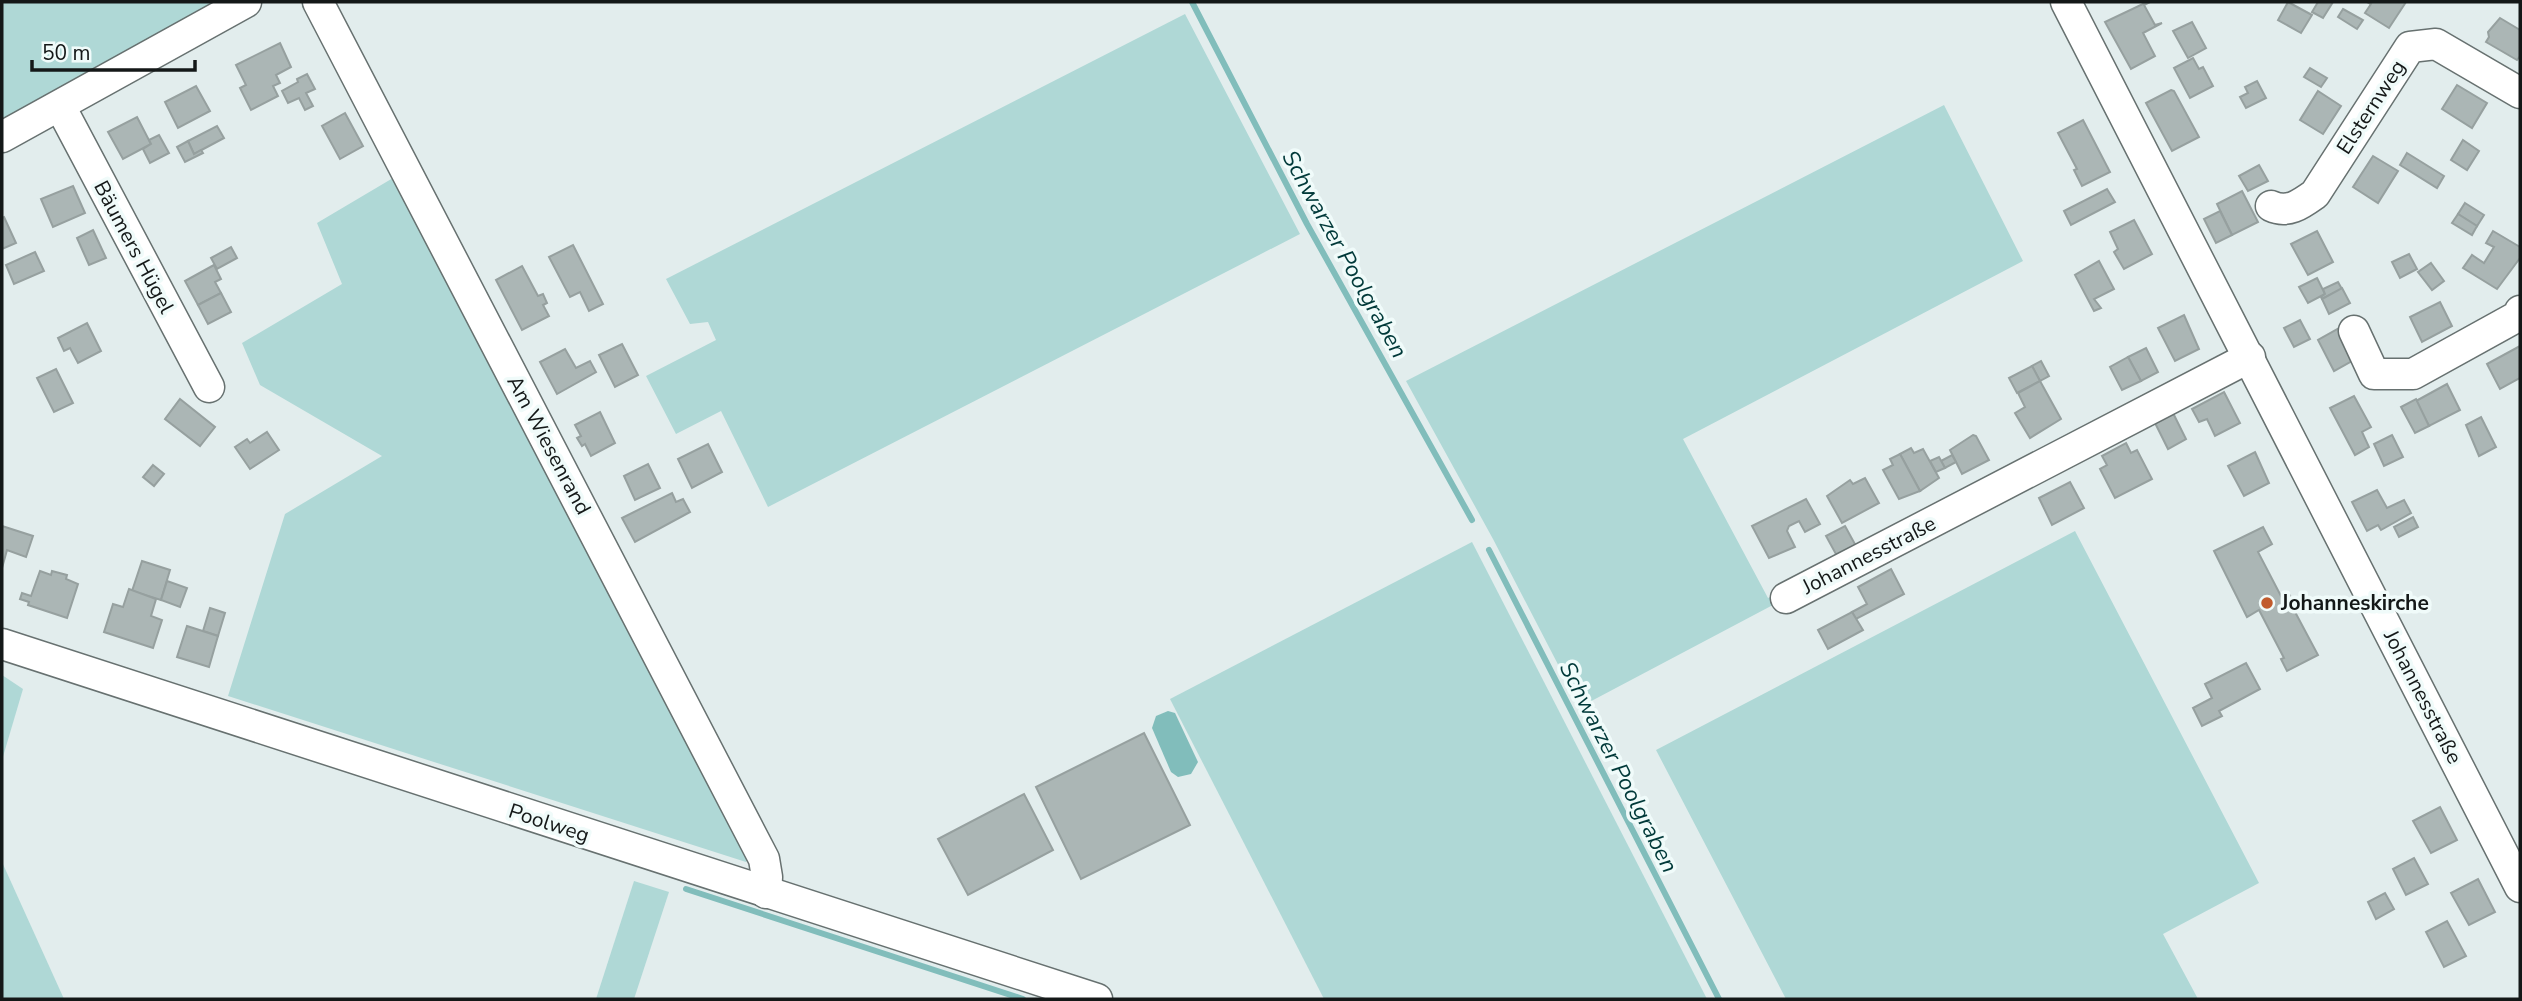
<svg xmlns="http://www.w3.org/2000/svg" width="2522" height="1001" font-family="'Nunito Sans',sans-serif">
  <rect width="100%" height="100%" fill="#e2eded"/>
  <!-- green -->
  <g fill="#afd8d6">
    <polygon points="2,2 221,2 2,121"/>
    <polygon points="1185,14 1300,234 768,507 721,411 676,434 646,376 716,340 708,322 690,324 666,279"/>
    <polygon points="1944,105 2023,261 1683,439 1768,598 1783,591 1786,598 1580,707 1493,539 1406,381"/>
    <polygon points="393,178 752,855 746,862 228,696 285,514 382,456 260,385 242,343 342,284 317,223"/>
    <polygon points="2075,531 2259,883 2163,934 2198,999 1786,999 1656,750"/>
    <polygon points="1472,542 1707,999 1324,999 1170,699"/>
    <polygon points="2,675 23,689 2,760"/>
    <polygon points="2,862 64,999 2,999"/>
    <polygon points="634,881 669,892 634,999 596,999"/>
  </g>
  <!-- water -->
  <polygon fill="#81bdbb" points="1168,711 1175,713 1198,762 1191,774 1178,777 1171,772 1152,728 1156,716"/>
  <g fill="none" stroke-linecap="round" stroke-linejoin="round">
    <!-- stream -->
    <g stroke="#81bdbb" stroke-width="6">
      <polyline points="1192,2 1307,224 1472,520"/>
      <polyline points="1489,550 1719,999"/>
      <polyline points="686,889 1023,999"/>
    </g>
  </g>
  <!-- building -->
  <g fill="#abb6b5" stroke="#96a09f" stroke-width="2">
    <polygon points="2147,2 2150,2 2144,5 2155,25 2162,23 2143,33 2155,56 2131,69 2105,22"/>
    <polygon points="2288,2 2312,15 2301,33 2278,20"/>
    <polygon points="2318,2 2333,2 2323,18 2312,12"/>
    <polygon points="2367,2 2406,2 2389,28 2365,13 2371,4"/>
    <polygon points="2343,9 2363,20 2357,29 2338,17"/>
    <polygon points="2500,18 2520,30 2520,56 2517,60 2486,42 2489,37 2488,32"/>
    <polygon points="2192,22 2206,48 2188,58 2173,31"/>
    <polygon points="280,43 291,67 276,75 280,83 273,86 278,96 251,110 240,88 246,85 236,65"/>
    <polygon points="2193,58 2199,69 2203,67 2213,86 2190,98 2174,68"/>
    <polygon points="2310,68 2327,78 2321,87 2304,77"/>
    <polygon points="307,74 315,89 306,93 313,106 305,110 299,98 288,103 282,91 298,82 297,79"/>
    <polygon points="2257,81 2266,98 2246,108 2240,97 2248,93 2245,87"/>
    <polygon points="2457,85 2487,103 2472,128 2442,109"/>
    <polygon points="196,86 210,111 178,128 165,102"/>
    <polygon points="2171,90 2174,91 2199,137 2172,151 2146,103"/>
    <polygon points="2318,91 2341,106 2323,134 2300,120"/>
    <polygon points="345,113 363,146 340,159 322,126"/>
    <polygon points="137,117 151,144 123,159 108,132"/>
    <polygon points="2083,120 2110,172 2082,186 2074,170 2077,169 2058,133"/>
    <polygon points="217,126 224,138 194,154 188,141"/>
    <polygon points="159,135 169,153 150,163 143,149 151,144 149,140"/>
    <polygon points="2463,140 2479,151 2467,170 2451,160"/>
    <polygon points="188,141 194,154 201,150 203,153 185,162 177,147"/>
    <polygon points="2407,153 2444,176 2437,188 2400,165"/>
    <polygon points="2373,156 2398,171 2378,203 2353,187"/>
    <polygon points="2259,165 2268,181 2248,191 2239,176"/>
    <polygon points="73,186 85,213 53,227 41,199"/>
    <polygon points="2107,189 2115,202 2071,225 2064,211"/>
    <polygon points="2242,191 2258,222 2232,235 2217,204"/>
    <polygon points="2465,203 2484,215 2477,226 2458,214"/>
    <polygon points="2220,211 2232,235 2216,243 2204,219"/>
    <polygon points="2458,214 2477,226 2472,235 2452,223"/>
    <polygon points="4,217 16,243 2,249 2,218"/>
    <polygon points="2134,220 2152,254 2124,269 2114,252 2118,249 2110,232"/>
    <polygon points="93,230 106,258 89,265 77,238"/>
    <polygon points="2317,231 2333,262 2308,275 2291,244"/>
    <polygon points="2493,231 2520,247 2520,258 2497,289 2463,268 2472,255 2484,263 2494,247 2486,243"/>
    <polygon points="573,245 603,304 589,311 580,292 570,297 549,257"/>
    <polygon points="231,247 237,258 217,269 211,258"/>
    <polygon points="35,252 44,271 14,284 6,265"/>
    <polygon points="2409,254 2417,269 2400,278 2392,262"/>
    <polygon points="2099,261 2114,289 2094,299 2101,308 2094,311 2075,275"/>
    <polygon points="2431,263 2444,281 2432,290 2418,272"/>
    <polygon points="214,265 221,279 215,282 221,293 198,305 185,281"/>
    <polygon points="522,266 538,296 543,294 547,303 543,305 549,316 522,330 496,280"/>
    <polygon points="2317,278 2325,294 2308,303 2299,287"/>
    <polygon points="2338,282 2342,289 2322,299 2321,297 2325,294 2323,289"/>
    <polygon points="2342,288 2350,303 2329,314 2322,299"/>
    <polygon points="221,293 231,312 208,324 198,305"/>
    <polygon points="2440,302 2452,326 2422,342 2410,317"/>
    <polygon points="2184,315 2199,349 2175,361 2158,328"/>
    <polygon points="2300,320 2310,339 2294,347 2284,328"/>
    <polygon points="87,323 101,351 78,363 70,348 64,351 58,338"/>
    <polygon points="2343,326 2359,357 2334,371 2318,340"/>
    <polygon points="622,344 638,375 615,387 599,355"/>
    <polygon points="2520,346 2520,378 2500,389 2487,364"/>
    <polygon points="2146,348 2158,372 2141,381 2128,357"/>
    <polygon points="565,349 576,368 590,361 596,372 557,394 540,362"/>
    <polygon points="2128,357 2141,381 2122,390 2110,367"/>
    <polygon points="2041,361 2049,376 2040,381 2032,366"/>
    <polygon points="2032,366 2040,381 2017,393 2009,378"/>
    <polygon points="56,369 73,403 54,412 37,378"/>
    <polygon points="2040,381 2061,419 2030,438 2015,413 2025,407 2018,393"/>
    <polygon points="2447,384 2460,410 2429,426 2416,401"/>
    <polygon points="2224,392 2240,423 2215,436 2207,419 2199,422 2192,409"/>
    <polygon points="2354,396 2371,427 2362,432 2369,447 2355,455 2330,408"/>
    <polygon points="180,399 215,427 200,446 165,419"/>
    <polygon points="2416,399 2429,426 2415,433 2401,407"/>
    <polygon points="2172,411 2186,439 2168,449 2154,421"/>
    <polygon points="600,412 615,443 591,456 585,444 582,446 577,438 581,436 575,425"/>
    <polygon points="2481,417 2496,447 2479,456 2466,425"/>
    <polygon points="267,432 279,450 250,469 235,447 247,439 250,443"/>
    <polygon points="1973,435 1976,436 1989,460 1962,474 1950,450"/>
    <polygon points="2392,435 2403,457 2384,466 2374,444"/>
    <polygon points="2126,443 2131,453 2137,450 2152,479 2115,498 2100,469 2107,465 2102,456"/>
    <polygon points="708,444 722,472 692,488 678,459"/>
    <polygon points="1911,448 1914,453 1923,449 1939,478 1920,491 1900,454"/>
    <polygon points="2255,452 2269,483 2244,496 2228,466"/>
    <polygon points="1900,454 1920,491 1899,499 1883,470 1893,465 1890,459"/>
    <polygon points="1952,455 1956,462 1945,468 1941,461"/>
    <polygon points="1939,457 1945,468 1936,472 1930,461"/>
    <polygon points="648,464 660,488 635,500 624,476"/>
    <polygon points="153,465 164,474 154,486 143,477"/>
    <polygon points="1865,478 1879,503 1842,523 1827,496 1850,480 1853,484"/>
    <polygon points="2070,482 2084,508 2052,525 2039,498"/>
    <polygon points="2377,490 2387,508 2404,500 2411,513 2381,530 2378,525 2367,531 2352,502"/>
    <polygon points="672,493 676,502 683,499 690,512 635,542 622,518"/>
    <polygon points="1806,499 1820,524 1805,532 1799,521 1789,526 1787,531 1795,547 1769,558 1752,526"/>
    <polygon points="2413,517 2418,527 2399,537 2394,527"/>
    <polygon points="2,526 33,536 26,557 7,550 2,568"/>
    <polygon points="1845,526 1856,546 1837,556 1826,536"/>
    <polygon points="2263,527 2272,544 2258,552 2282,598 2289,594 2297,609 2294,610 2318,655 2287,671 2281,659 2284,658 2259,610 2247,617 2214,551"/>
    <polygon points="142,561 170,570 161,600 132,591"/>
    <polygon points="1891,569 1904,594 1856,619 1852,612 1867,604 1858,587"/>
    <polygon points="40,571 51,575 52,571 67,575 66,579 78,584 67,618 28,605 29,602 20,599 22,593 31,596"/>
    <polygon points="167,581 187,588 180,607 161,600"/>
    <polygon points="129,589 156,599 151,616 162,620 153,648 104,632 113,604 123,607"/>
    <polygon points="210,608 225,613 218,636 203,631"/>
    <polygon points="1852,612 1863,630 1828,649 1818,630"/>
    <polygon points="187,626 218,636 209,667 177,657"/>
    <polygon points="2246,663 2260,689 2219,711 2222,716 2202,726 2193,708 2212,698 2205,684"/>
    <polygon points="1144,733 1190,825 1081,879 1036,787"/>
    <polygon points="1024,794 1053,850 968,895 938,839"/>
    <polygon points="2440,807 2457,840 2431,853 2413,821"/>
    <polygon points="2414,858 2428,884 2406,895 2393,869"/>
    <polygon points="2478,879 2495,912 2469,925 2451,893"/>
    <polygon points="2385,893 2394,909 2376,919 2368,902"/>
    <polygon points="2447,921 2466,956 2444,967 2426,932"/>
  </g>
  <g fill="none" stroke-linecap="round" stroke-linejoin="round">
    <defs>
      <g id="minor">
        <polyline points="318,2 764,859 767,877 766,893"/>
        <polyline points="2066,2 2520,887"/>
        <polyline points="60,106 209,387"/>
        <polyline points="2,137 246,2"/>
        <path d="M2271,206C2288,214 2301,204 2315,194L2410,47L2436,44L2520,93"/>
        <polyline points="2354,331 2374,374 2413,374 2518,316 2520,311"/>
        <polyline points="1786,598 2250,357"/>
        <polyline points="2,644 1097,999"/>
      </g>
    </defs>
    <!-- minor casing -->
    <use href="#minor" stroke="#677170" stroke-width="33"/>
    <!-- minor -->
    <use href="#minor" stroke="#fff" stroke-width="30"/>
  </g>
  <!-- markers -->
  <circle fill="#c15b2d" stroke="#f0fbfa" stroke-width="2.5" cx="2267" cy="603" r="7"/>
  <g text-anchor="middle" stroke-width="7" stroke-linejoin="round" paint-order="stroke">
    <!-- street labels -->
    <g font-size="21" fill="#141818" stroke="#f0fbfa">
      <text transform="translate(2371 107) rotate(-57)" y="7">Elsternweg</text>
      <text transform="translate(134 247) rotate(62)" y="7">Bäumers Hügel</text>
      <text transform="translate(549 445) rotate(62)" y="7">Am Wiesenrand</text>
      <text transform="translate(1869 555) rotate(-27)" y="7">Johannesstraße</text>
      <text transform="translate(2423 697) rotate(63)" y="7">Johannesstraße</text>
      <text transform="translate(549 823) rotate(18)" y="7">Poolweg</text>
    </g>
    <!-- poi labels -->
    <g font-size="21" font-weight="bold" fill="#141818" stroke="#f0fbfa" text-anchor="start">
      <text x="2281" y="610">Johanneskirche</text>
    </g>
    <!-- water labels -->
    <g font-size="23" font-style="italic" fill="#003939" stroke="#f0fbfa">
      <text transform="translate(1345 254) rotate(61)" y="8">Schwarzer Poolgraben</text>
      <text transform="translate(1619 767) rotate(63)" y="8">Schwarzer Poolgraben</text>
    </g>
  </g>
  <!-- border -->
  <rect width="2522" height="1001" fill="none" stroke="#141818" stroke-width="7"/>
  <!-- scale -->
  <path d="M32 60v10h163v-10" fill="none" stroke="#141818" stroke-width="3.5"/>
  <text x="42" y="60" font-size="21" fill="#141818" stroke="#f0fbfa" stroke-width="5" paint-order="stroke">50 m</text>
</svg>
